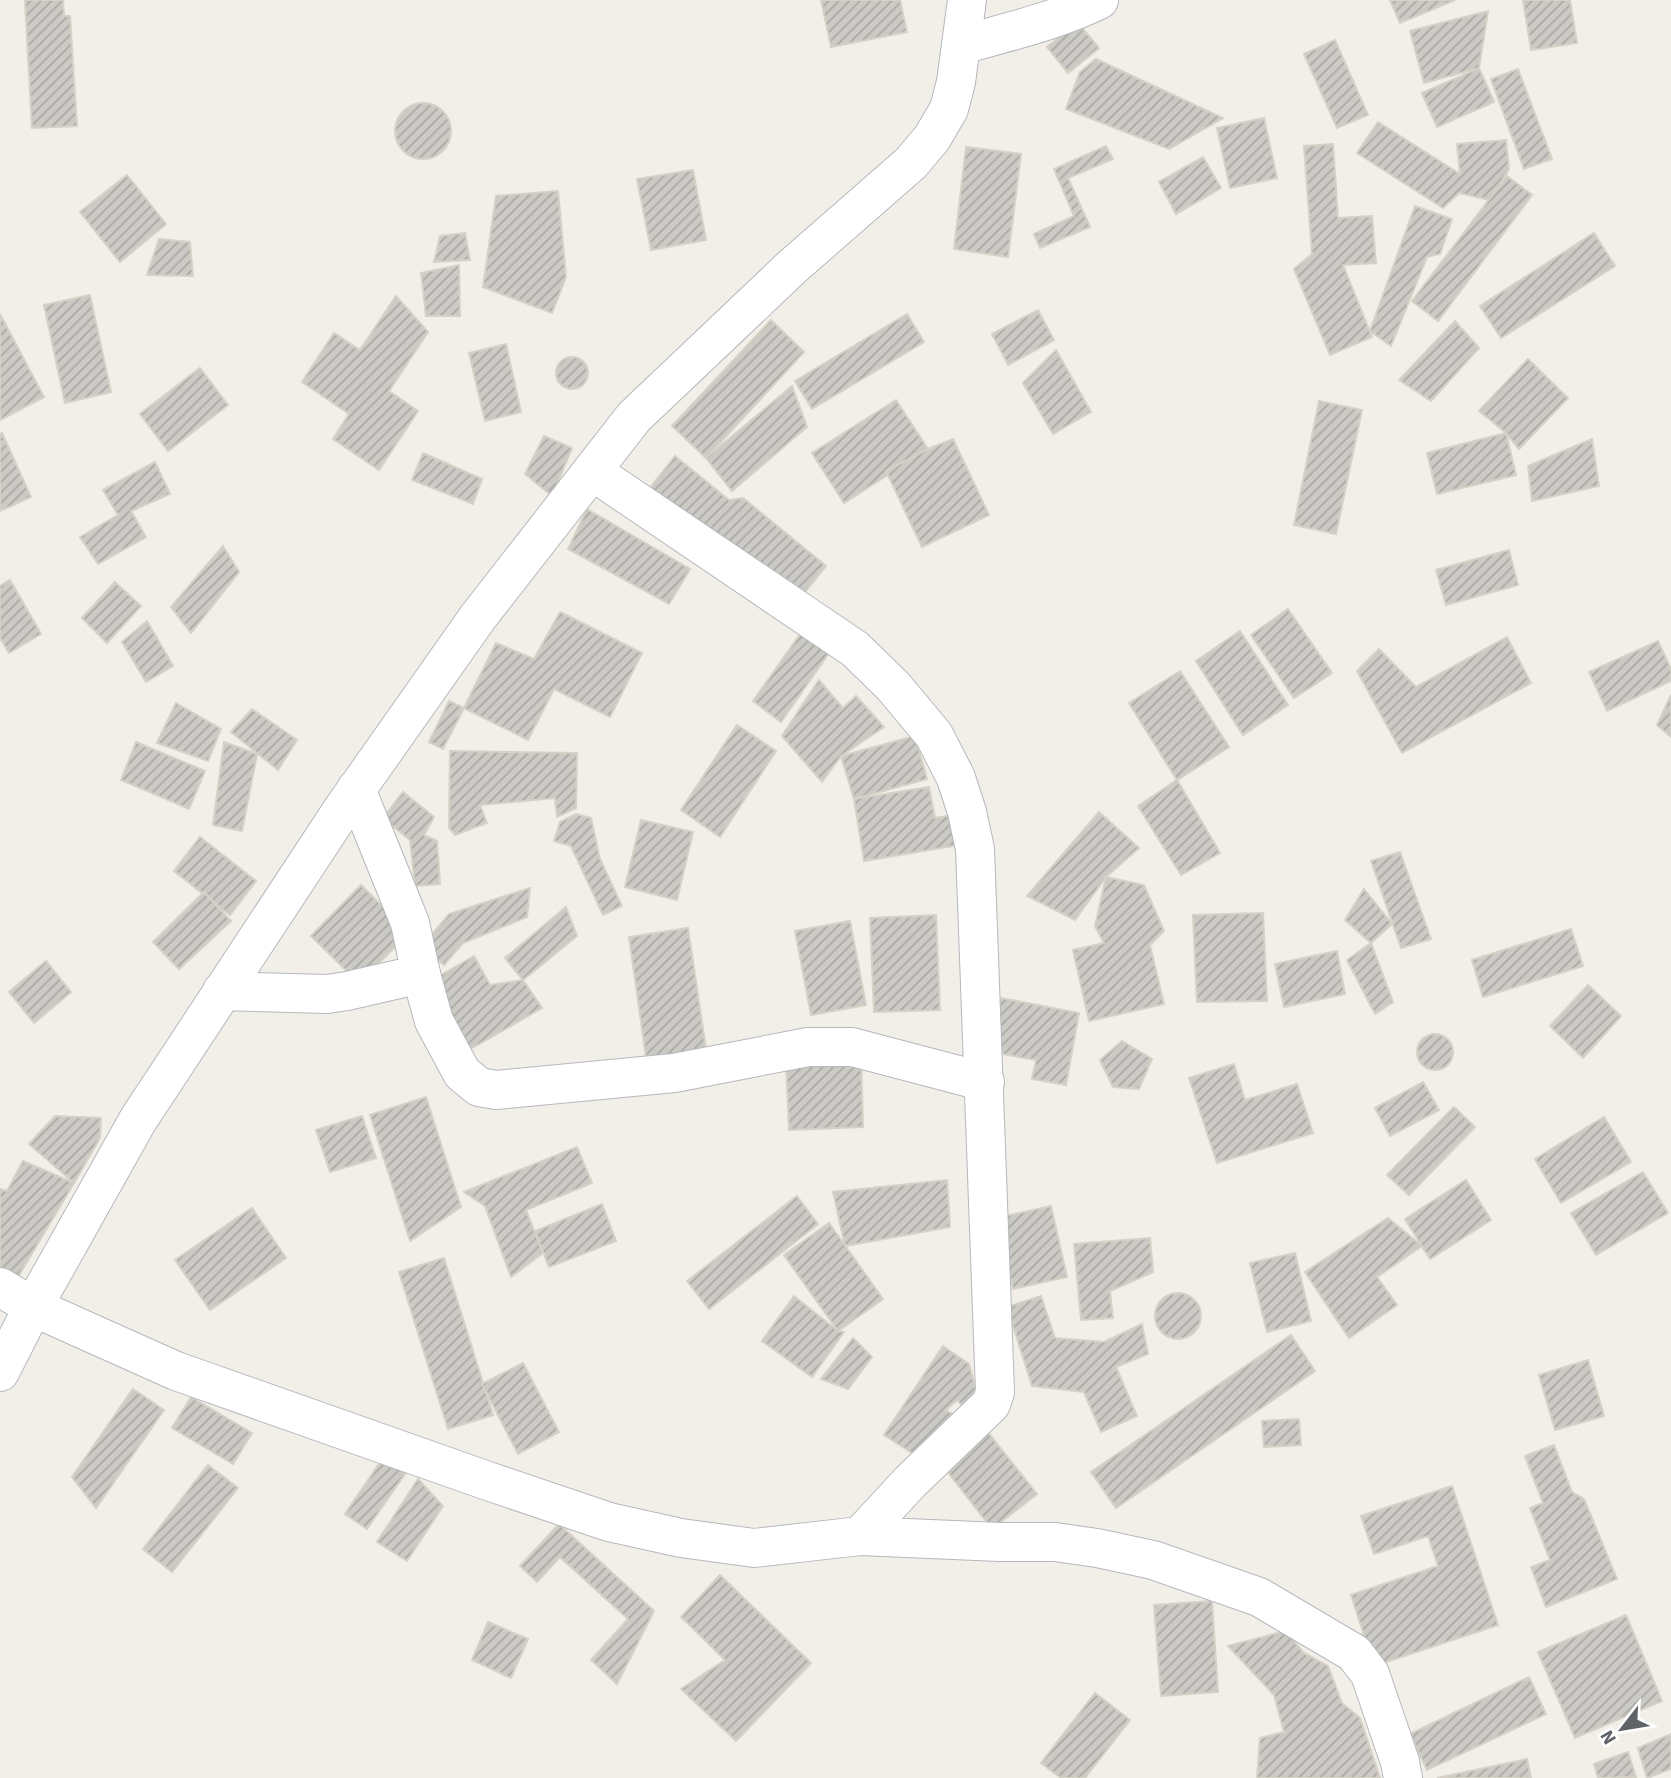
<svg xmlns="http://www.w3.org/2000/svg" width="1671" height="1778" font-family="'Source Sans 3',sans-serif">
  <defs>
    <pattern id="building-hatch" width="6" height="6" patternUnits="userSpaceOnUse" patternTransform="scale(1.75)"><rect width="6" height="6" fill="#cccac5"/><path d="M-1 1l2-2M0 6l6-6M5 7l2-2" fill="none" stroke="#a9a8a4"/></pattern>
  </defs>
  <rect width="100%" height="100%" fill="#f1efe8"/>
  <!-- building -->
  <g fill="url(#building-hatch)" stroke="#d6d1c6" stroke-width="2">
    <polygon points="25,0 63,0 64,16 70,16 77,126 32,128"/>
    <polygon points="821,0 900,0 907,32 831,47"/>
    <polygon points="1390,0 1455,0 1400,23"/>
    <polygon points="1523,0 1570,0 1577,43 1531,50"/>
    <polygon points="1488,11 1479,68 1424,83 1410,31"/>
    <polygon points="1078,23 1099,48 1068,73 1047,47"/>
    <polygon points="1335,40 1368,115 1337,128 1304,54"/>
    <polygon points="1096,59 1223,118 1169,149 1066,109 1080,72"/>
    <polygon points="1479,68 1494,102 1437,127 1422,93"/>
    <polygon points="1518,69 1552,159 1524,169 1491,79"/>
    <circle cx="423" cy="131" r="28"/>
    <polygon points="1264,118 1277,178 1230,188 1217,128"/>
    <polygon points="1378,122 1460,174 1457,144 1506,140 1509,169 1490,200 1459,193 1443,208 1357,153"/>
    <polygon points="1333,144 1338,218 1372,216 1376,263 1343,265 1372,337 1330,355 1294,269 1312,254 1304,146"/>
    <polygon points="1106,146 1113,159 1068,178 1090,227 1040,248 1034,234 1074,216 1054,169"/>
    <polygon points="966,147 1021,154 1008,257 954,249"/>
    <polygon points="1203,157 1221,188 1176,214 1159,182"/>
    <polygon points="693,170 706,240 651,250 637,179"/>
    <polygon points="127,175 166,224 120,262 80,212"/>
    <polygon points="1507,176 1532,195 1438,321 1412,301"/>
    <polygon points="558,191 566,277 552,313 483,287 496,196"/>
    <polygon points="1415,206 1452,219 1440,254 1427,257 1391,346 1370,331"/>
    <polygon points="465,233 470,260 434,262 440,236"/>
    <polygon points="1594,233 1615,266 1501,338 1480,306"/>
    <polygon points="159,239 190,242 193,276 147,275"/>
    <polygon points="459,265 460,316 426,316 421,273"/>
    <polygon points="90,295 111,392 65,403 44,305"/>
    <polygon points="396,296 428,332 389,391 418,411 379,470 333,439 349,414 302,382 334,333 360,350"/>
    <polygon points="1038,310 1054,340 1008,365 992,334"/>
    <polygon points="0,314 44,397 0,420"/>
    <polygon points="907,314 924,342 812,409 795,381"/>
    <polygon points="771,320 804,352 706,458 672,426"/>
    <polygon points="1455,321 1479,348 1431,401 1399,380"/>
    <polygon points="506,344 521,412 485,421 469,353"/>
    <polygon points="1056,350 1091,412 1053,434 1023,383"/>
    <circle cx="572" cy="373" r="16"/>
    <polygon points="1528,359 1568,398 1519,449 1506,433 1479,411"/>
    <polygon points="200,368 228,405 168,451 140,414"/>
    <polygon points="792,386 807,427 732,491 706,458"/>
    <polygon points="896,400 928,449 844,503 812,453"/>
    <polygon points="1319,401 1362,410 1336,534 1294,525"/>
    <polygon points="2,433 31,497 0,511 0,434"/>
    <polygon points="1506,433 1516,475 1437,494 1427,453"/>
    <polygon points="544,436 572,448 552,496 525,474"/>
    <polygon points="953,439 989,515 922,547 886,471 928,449"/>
    <polygon points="1592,439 1599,486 1532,501 1528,466"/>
    <polygon points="423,453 482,479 473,504 412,480"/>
    <polygon points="675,456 729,500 743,498 826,566 793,607 649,489"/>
    <polygon points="155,462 170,494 131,511 146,537 98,564 80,537 118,515 103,490"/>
    <polygon points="587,509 690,569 669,604 568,549"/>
    <polygon points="223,546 239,572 191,633 171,607"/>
    <polygon points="1509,550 1518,585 1446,605 1436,570"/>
    <polygon points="10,580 41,634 9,653 0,638 0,586"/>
    <polygon points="115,582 141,606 107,643 82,618"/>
    <polygon points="1288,609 1332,673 1294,698 1251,635"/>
    <polygon points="560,612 642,653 610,717 554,689 528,740 464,708 443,749 429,742 449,701 464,708 496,643 534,659"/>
    <polygon points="147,621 173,666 146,682 122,642"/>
    <polygon points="1240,631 1288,705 1243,735 1196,661"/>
    <polygon points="801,633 829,653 781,722 753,701"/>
    <polygon points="1507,637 1531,683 1402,753 1357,671 1379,649 1416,687"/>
    <polygon points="1658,641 1671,669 1671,681 1607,711 1589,672"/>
    <polygon points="1180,671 1229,747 1177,780 1129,703"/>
    <polygon points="819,680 843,708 856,696 884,727 841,756 822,782 782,736"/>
    <polygon points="1671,695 1671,737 1657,725"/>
    <polygon points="176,703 221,729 208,761 157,743"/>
    <polygon points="252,709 297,740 278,770 231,732"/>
    <polygon points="737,725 776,751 720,837 681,810"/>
    <polygon points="915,736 927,779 854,799 841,756"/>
    <polygon points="136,742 205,771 189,809 121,780"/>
    <polygon points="224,742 257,754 242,831 213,825"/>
    <polygon points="450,751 577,753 576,808 557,817 555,798 480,805 487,823 455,835 449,828"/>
    <polygon points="1177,780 1220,853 1181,875 1138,806"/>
    <polygon points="929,787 935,818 954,815 959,845 864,861 854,799"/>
    <polygon points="403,792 434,817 424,835 437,841 440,884 415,886 410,840 383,818"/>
    <polygon points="1099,812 1139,848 1106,877 1075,920 1027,896"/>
    <polygon points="576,814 591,818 600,859 622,906 603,915 571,846 554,841 560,822"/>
    <polygon points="641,820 693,832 677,900 625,887"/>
    <polygon points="200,837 256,881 230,915 174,871"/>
    <polygon points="1400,852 1431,939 1401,948 1371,861"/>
    <polygon points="1106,877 1144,885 1164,931 1150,945 1164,1004 1089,1021 1073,950 1104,943 1095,926"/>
    <polygon points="361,885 409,933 359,983 311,936"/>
    <polygon points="530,888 527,917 463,943 444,965 422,946 449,914"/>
    <polygon points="1364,889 1392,924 1371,943 1345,920"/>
    <polygon points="204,892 231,921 179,969 153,942"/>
    <polygon points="566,907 577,936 523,980 505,958"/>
    <polygon points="1263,913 1267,1001 1197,1002 1193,915"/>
    <polygon points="936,915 940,1010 874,1012 870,918"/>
    <polygon points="850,921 866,1005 811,1015 795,931"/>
    <polygon points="688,928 707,1056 647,1064 629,937"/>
    <polygon points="1571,929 1583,966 1483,997 1472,960"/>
    <polygon points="1371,943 1393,1002 1375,1014 1347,960"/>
    <polygon points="1337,951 1345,994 1284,1007 1275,964"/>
    <polygon points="474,956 490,985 523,980 542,1008 467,1051 427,983"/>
    <polygon points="46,961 71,992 34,1023 9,992"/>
    <polygon points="1588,985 1621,1016 1583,1058 1550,1026"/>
    <polygon points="1001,998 1079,1013 1066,1085 1032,1079 1036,1060 991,1052"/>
    <circle cx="1435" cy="1052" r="18"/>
    <polygon points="1122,1041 1152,1059 1139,1089 1113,1087 1100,1060"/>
    <polygon points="861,1058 863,1127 789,1130 786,1061"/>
    <polygon points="1234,1064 1245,1100 1297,1084 1313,1133 1217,1163 1189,1078"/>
    <polygon points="1423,1082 1439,1110 1390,1136 1375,1108"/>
    <polygon points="426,1097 461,1207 410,1241 370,1115"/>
    <polygon points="1454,1107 1475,1127 1409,1195 1387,1175"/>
    <polygon points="55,1116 101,1118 100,1138 74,1183 29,1144"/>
    <polygon points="362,1116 376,1158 330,1172 316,1130"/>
    <polygon points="1604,1117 1631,1162 1561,1203 1535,1159"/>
    <polygon points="577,1147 592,1183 526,1210 543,1253 511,1277 485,1206 464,1192"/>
    <polygon points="23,1161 74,1183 18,1277 0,1268 0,1189 7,1191"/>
    <polygon points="1643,1172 1668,1213 1596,1255 1571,1213"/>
    <polygon points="947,1180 950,1227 845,1246 833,1192"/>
    <polygon points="1466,1180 1491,1220 1430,1259 1405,1219"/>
    <polygon points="797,1196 818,1224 709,1309 687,1281"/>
    <polygon points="602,1204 616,1241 549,1267 535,1231"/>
    <polygon points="1051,1206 1067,1277 1013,1289 997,1218"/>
    <polygon points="252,1208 286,1258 210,1310 175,1260"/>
    <polygon points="1388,1218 1422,1246 1377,1277 1397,1305 1349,1338 1305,1272"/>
    <polygon points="829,1223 883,1299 838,1331 784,1255"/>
    <polygon points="1150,1238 1153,1272 1110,1291 1113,1318 1081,1320 1074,1244"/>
    <polygon points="1295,1253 1311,1321 1267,1332 1250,1263"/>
    <polygon points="444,1258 493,1415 448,1429 399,1272"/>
    <circle cx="1178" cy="1316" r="23"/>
    <polygon points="794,1296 838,1331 844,1332 812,1377 762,1341"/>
    <polygon points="1041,1296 1055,1338 1104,1342 1142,1324 1148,1354 1116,1367 1137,1416 1101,1432 1084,1392 1032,1386 1007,1307"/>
    <polygon points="1291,1335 1315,1371 1116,1508 1091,1472"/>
    <polygon points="853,1338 872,1357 848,1389 821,1379"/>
    <polygon points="943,1346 969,1364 976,1389 981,1395 966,1410 957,1400 946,1410 957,1417 915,1455 884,1435"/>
    <polygon points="1588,1360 1604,1416 1555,1430 1539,1375"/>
    <polygon points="523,1363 559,1432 518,1454 482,1384"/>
    <polygon points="133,1389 164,1410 96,1508 72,1477"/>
    <polygon points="191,1397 252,1433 233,1464 172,1428"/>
    <polygon points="1299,1419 1301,1445 1264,1447 1262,1421"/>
    <polygon points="987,1431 1037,1494 992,1529 943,1466"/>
    <polygon points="1554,1445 1572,1492 1584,1499 1617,1579 1546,1607 1531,1567 1550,1560 1530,1508 1543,1503 1525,1456"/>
    <polygon points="385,1455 407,1471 367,1529 345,1514"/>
    <polygon points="208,1465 238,1488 172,1572 143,1549"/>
    <polygon points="418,1479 443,1506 407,1561 377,1542"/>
    <polygon points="1452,1486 1498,1625 1374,1666 1351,1595 1438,1566 1428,1536 1374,1554 1361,1516"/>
    <polygon points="559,1524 654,1611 617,1684 591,1660 628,1619 560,1557 537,1582 520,1566"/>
    <polygon points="720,1575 811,1663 736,1741 681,1689 725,1660 681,1617"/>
    <polygon points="1212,1601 1218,1692 1161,1696 1154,1605"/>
    <polygon points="1626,1615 1662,1701 1575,1738 1538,1652"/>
    <polygon points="488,1622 528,1639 511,1678 472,1660"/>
    <polygon points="1285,1631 1304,1653 1328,1666 1342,1703 1360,1718 1380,1778 1257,1778 1260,1738 1284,1732 1274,1695 1228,1646"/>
    <polygon points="1529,1677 1546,1714 1427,1770 1410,1734"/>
    <polygon points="1095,1693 1130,1720 1085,1778 1061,1778 1041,1763"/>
    <polygon points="1671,1734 1671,1769 1647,1778 1638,1748"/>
    <polygon points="1628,1752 1636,1777 1598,1778 1594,1764"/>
    <polygon points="1527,1759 1531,1778 1437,1778"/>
  </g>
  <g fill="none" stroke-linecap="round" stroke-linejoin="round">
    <defs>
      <g id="minor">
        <path d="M962,45C1007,32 1056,21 1099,0"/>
        <polyline points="592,471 855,649 893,686 934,735 956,778 967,812 975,849 995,1392 991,1404 910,1482 860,1536"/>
        <polyline points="356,789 410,923 421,974 434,1021 462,1073 479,1087 496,1090 674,1073 808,1047 852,1047 985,1082"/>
        <polyline points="222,991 327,994 347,991 421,974"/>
        <polyline points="0,1287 33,1307 176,1371 485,1480 609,1522 681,1538 754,1548 860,1536 1000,1542 1055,1542 1097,1548 1153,1560 1259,1597 1354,1653 1370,1674 1400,1762 1403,1778"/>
        <polyline points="0,1372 33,1307 138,1120 342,810 478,617 634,417 792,267 911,163 932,138 949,109 956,82 967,0"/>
      </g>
    </defs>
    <!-- minor casing -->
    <use href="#minor" stroke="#b5b8bc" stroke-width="40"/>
    <!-- minor -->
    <use href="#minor" stroke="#fff" stroke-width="38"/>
  </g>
  <!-- north arrow -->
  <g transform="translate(1622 1729) rotate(239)" stroke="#ffffff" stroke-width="5" paint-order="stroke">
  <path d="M0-5L12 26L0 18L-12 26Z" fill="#5f6368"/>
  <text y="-10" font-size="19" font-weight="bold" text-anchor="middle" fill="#5f6368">N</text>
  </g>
</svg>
